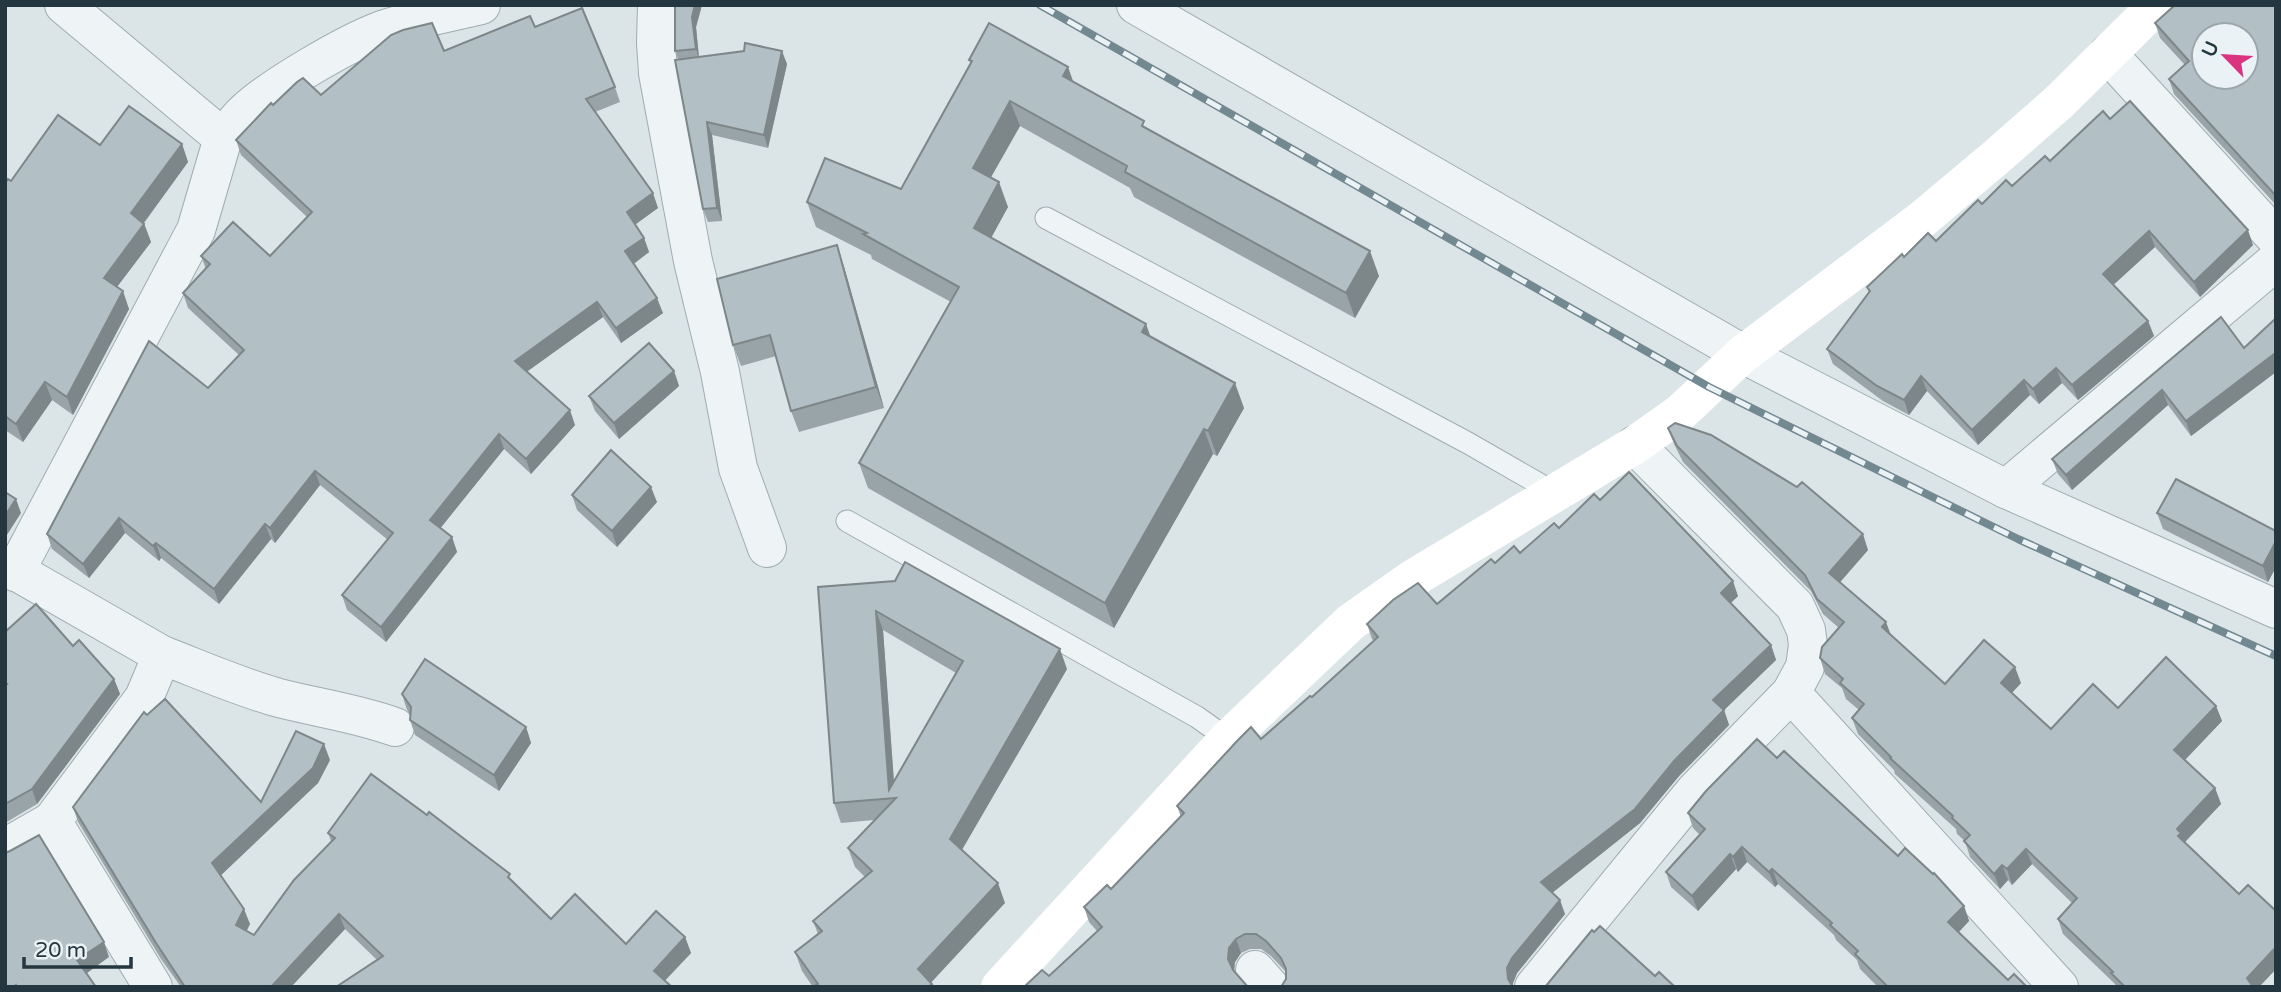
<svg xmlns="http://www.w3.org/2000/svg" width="2281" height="992" font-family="'Varela Round',sans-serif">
  <rect width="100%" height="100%" fill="#dbe4e7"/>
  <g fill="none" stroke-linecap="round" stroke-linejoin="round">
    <defs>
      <g id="lane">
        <polyline points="1046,218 1468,443 1555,493"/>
        <polyline points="847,521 1197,717 1228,739"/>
      </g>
      <g id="street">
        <polyline points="657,5 656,43 658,73 693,261 720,372 738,468 767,548"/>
        <polyline points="1136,5 1743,354 2006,489 2276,609"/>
        <polyline points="2108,54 2276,238"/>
        <path d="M223,138C230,130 236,120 244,113C271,87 347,43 382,30C415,19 448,13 481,5"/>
        <polyline points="2006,489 2276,261"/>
        <polyline points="5,565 162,655 144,698 52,821 153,987"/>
        <polyline points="15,572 196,230 223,138 64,5"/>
        <path d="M162,655C201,670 239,687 279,698C318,708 357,713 395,727"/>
        <polyline points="1791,693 2059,987"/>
        <polyline points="5,848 52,821"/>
        <polyline points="1255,970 1270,987"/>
        <polyline points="1534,987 1695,791 1791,693 1805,667 1808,645 1806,630 1795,606 1635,445"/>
      </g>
    </defs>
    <!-- lane casing -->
    <use href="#lane" stroke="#a0acb1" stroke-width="23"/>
    <!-- street casing -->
    <use href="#street" stroke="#a0acb1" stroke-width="40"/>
    <!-- lane -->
    <use href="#lane" stroke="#eef3f5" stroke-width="21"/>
    <!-- street -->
    <use href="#street" stroke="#eef3f5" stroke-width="38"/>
    <!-- secondary -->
    <polyline stroke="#fff" stroke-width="38" points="1000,987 1228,739 1351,622 1412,579 1635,445 1680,413 1743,354 1920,221 1994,159 2059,102 2157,5"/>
    <defs>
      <polyline id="rail" points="1040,5 1709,387 2018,539 2276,656"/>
    </defs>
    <!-- rail casing -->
    <use href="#rail" stroke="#738992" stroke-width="8"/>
    <!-- rail -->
    <use href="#rail" stroke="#ebf2f5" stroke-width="5" stroke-dasharray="16" stroke-linecap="butt"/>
  </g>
  <!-- wall -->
  <g fill="#99a4a9" fill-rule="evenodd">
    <polygon points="675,5 702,5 696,27 699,57 787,64 768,148 712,135 722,221 708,222 703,209 678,59 675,51"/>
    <polygon points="2174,5 2276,5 2276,205 2174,94 2169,79 2185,65 2160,38 2155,23"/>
    <polygon points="535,27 615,87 620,102 595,112 658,208 635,224 644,238 649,252 634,264 663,313 621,343 603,317 527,371 575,425 531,474 504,449 440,528 452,537 457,552 386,642 347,610 342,595 388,540 320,485 275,543 271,539 219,604 161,558 159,561 125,533 89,578 52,549 47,534 208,388 239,355 188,308 183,293 206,269 201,256 270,256 307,217 241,155 236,140 273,105 321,95 444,51"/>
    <polygon points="969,60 1073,81 1379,276 1355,318 1134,197 1130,188 1020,126 991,177 1008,207 991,237 1151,337 1244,408 1217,456 1213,454 1114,628 868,488 859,463 951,302 872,259 871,255 816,227 807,202 901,189 971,64"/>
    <polygon points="182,144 188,162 144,223 151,242 117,287 129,309 73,415 52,400 23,442 5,430 5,183 100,145"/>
    <polygon points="2050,161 2253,245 2200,297 2155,247 2113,284 2148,321 2154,336 2078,400 2062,383 2039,404 2030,395 1978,445 1927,391 1909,415 1883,401 1833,364 1827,349 1869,293 1867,287 1904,257 1936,241 1982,204"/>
    <polygon points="844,267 884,408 799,432 791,411 776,356 741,366 733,345"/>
    <polygon points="2221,317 2244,348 2276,318 2276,372 2191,436 2168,405 2072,490 2058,474 2052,459"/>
    <polygon points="674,371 679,386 619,439 595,411 589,396"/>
    <polygon points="1668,428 1868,550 1840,582 1891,635 1945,684 2021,683 2012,693 2051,729 2118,708 2216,706 2222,721 2185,760 2215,788 2221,804 2185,842 2276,969 2259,987 2116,987 2115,984 2063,934 2058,919 2072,903 2032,864 2012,885 2008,880 2000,889 1970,857 1965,841 1957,834 1956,829 1895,774 1894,770 1858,734 1852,718 1859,710 1846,699 1842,688 1825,674 1820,658 1839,628 1823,614 1811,591 1683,462 1674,444"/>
    <polygon points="572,495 657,502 617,547 577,510"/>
    <polygon points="1600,500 1738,596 1731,603 1771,645 1776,660 1724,710 1729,725 1679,776 1640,823 1552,893 1565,914 1517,973 1513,983 1513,987 1286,979 1286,972 1271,956 1261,949 1250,949 1241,953 1235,962 1049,976 1097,931 1089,922 1084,907 1111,889 1181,817 1177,806 1312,697 1374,641 1372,639 1367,624 1437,604 1495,563 1520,553"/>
    <polygon points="2157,513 2276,531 2276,567 2268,582 2163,529"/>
    <path d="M818,587L1067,669L962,850L1005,903L813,987L802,971L795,952L818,934L813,921L865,877L855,867L848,848L874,820L841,823L834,803ZM883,630L956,673L894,781Z"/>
    <polygon points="5,632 73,646 114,679 120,694 37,804 5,823"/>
    <polygon points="402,694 526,727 531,743 499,791 415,735 410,720 410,714 407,710"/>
    <polygon points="147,715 261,802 330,760 318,783 221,875 250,924 246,931 254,935 331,841 328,833 513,881 551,919 626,944 685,937 691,953 665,980 377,960 345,929 291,987 181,987 161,959 78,822 73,807"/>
    <polygon points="1777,758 1898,856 1964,906 1969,921 1959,932 2008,980 2027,987 1878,987 1860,969 1857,960 1836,940 1834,935 1778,884 1775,887 1747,862 1738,872 1736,869 1698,911 1671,887 1666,872 1700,835 1693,828 1688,813"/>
  </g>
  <!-- shaded-wall -->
  <g fill="#7d8689">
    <polygon points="695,5 702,5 696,27 699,59 696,49 692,17"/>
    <polygon points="782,51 787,64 768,148 764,135"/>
    <polygon points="1068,67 1077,92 1063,76"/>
    <polygon points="1010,101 1020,126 982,193 973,168"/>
    <polygon points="707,122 712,135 722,221 717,208"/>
    <polygon points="182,144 188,162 137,232 131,213"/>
    <polygon points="999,182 1008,207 983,253 974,228"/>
    <polygon points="653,193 658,208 632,227 627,212"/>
    <polygon points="144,224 151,242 110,296 104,278"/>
    <polygon points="2248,230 2253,245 2200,297 2194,282"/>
    <polygon points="2149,231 2155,247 2109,289 2103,274"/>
    <polygon points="644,238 649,252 630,266 625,251"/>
    <polygon points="837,245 844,267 884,408 876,387"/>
    <polygon points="1370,251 1379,276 1355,318 1346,293"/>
    <polygon points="123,291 129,309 73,415 67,397"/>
    <polygon points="657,298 663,313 621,343 616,328"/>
    <polygon points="597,302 603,317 521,376 515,361"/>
    <polygon points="2148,321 2154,336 2078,400 2072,385"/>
    <polygon points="1146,324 1155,349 1142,332"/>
    <polygon points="2274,354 2276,359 2276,372 2191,436 2186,421"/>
    <polygon points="2056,368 2062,383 2039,404 2033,389"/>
    <polygon points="674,371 679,386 619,439 614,423"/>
    <polygon points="1921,376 1927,391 1909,415 1904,400"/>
    <polygon points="2024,380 2030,395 1978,445 1972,430"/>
    <polygon points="45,382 52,400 23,442 16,424"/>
    <polygon points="1235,383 1244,408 1217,456 1208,431"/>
    <polygon points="2162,390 2168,405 2072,490 2066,475"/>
    <polygon points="570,410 575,425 531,474 526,459"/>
    <polygon points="1204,429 1213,454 1114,628 1105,603"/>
    <polygon points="499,434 504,449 435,535 430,520"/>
    <polygon points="315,471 320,485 275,543 270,528"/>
    <polygon points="651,487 657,502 617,547 612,531"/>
    <polygon points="16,499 21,513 5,538 5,516"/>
    <polygon points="119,518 125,533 89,578 83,564"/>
    <polygon points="265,524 271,539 219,604 214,589"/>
    <polygon points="1863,534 1868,550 1835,588 1829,573"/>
    <polygon points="452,537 457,552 386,642 381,627"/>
    <polygon points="2276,541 2276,567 2268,582 2263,566"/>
    <polygon points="156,543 161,558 159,561 153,546"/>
    <polygon points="1733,581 1738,596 1726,607 1721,593"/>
    <polygon points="876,611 883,630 895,798 889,790"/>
    <polygon points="1886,622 1892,638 1882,627"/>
    <polygon points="1771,645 1776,660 1719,715 1713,700"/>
    <polygon points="1060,649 1067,669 957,858 950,839"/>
    <polygon points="2015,667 2021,683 2007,698 2001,683"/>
    <polygon points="114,679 120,694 37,804 32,789"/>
    <polygon points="2216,706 2222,721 2180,765 2174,750"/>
    <polygon points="1724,710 1729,725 1679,776 1640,823 1547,897 1541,882 1674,761"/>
    <polygon points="526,727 531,743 499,791 494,775"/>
    <polygon points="324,744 330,760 318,783 218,878 212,863"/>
    <polygon points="2215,788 2221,804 2184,843 2178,836 2177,829"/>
    <polygon points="1742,847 1747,862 1738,872 1733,857"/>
    <polygon points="2026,849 2032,864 2012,885 2007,869"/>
    <polygon points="1730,854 1736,869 1698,911 1692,896"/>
    <polygon points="2002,865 2008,880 2000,889 1994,874"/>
    <polygon points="1772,869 1778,884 1775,887 1769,872"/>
    <polygon points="998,883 1005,903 927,987 918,969"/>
    <polygon points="1560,900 1565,914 1517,973 1513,983 1513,987 1508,979 1507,968 1512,958"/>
    <polygon points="1964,906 1969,921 1954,937 1948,922"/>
    <polygon points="244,909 250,924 242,940 236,925"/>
    <polygon points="339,914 345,929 291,987 271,987"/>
    <polygon points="685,937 691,953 660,986 654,971"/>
    <polygon points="1236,939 1241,953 1235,962 1234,974 1228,959 1229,948"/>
    <polygon points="104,942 109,957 83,976 77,960"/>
    <polygon points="2276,947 2276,969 2259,987 2250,987 2247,978"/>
  </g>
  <!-- building -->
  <g fill="#b2bfc4" stroke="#7d8689" stroke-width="2" fill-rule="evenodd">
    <polygon points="675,5 695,5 692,17 696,49 675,51"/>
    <path d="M2175,5H2276V196L2169,79L2189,61L2155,23ZM2204,35H2246V77H2204Z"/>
    <polygon points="582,8 615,87 586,99 653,193 627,212 644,238 625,251 657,298 616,328 597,302 515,361 570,410 526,459 499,434 430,520 452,537 381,627 342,595 393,533 315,471 270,528 265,524 214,589 156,543 153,546 119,518 83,564 47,534 149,341 208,388 244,350 183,293 210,264 201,256 233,222 270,256 312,212 236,140 271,103 273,105 297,82 303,78 321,95 391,35 403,30 432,23 444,51 530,16 535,27"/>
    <polygon points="989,23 1068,67 1063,76 1144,121 1142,126 1370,251 1346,293 1125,172 1127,166 1010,101 973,168 999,182 974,228 1146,324 1142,332 1235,383 1208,431 1204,429 1105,603 859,463 959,287 863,234 867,233 807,202 825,158 901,189 972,61 969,60"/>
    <polygon points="745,43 782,51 764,135 707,122 717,208 703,209 675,60 744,51"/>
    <polygon points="2130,101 2248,230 2194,282 2149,231 2103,274 2148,321 2072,385 2056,368 2033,389 2024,380 1972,430 1921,376 1904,400 1877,386 1827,349 1870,291 1867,287 1902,254 1904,257 1928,233 1936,241 1978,200 1982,204 2006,180 2012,186 2045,156 2050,161 2103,111 2110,119"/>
    <polygon points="129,106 182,144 131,213 144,224 104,278 123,291 67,397 45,382 16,424 5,416 5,183 8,179 11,181 58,115 100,145"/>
    <polygon points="837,245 876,387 791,411 770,335 733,345 717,279"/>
    <polygon points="2221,317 2244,348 2276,318 2276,356 2274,354 2186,421 2162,390 2066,475 2052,459"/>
    <polygon points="649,343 674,371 614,423 589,396"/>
    <polygon points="1675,423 1711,435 1797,487 1802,482 1863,534 1829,573 1886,622 1882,627 1945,684 1984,640 2015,667 2001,683 2051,729 2093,684 2118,708 2166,657 2216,706 2174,750 2215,788 2177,829 2181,833 2178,836 2239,894 2248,885 2276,911 2276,947 2247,978 2253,987 2125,987 2111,973 2113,972 2058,919 2077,898 2026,849 2007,869 2002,865 1994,874 1964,841 1970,835 1952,818 1953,816 1890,758 1891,757 1852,718 1864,704 1840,683 1843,679 1820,658 1822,647 1844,622 1817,599 1805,575 1677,446 1668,428"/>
    <polygon points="611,450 651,487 612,531 572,495"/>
    <polygon points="1629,472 1733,581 1721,593 1771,645 1713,700 1724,710 1674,761 1635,809 1541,882 1560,900 1512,958 1507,968 1508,979 1513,987 1281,987 1286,979 1286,969 1281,958 1266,941 1256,934 1245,934 1236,939 1229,948 1228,959 1233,970 1248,987 1024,987 1042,970 1049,976 1102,927 1084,907 1107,885 1111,889 1184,813 1177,806 1238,740 1251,727 1261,739 1310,696 1312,697 1378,637 1367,624 1393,600 1418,583 1437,604 1491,559 1495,563 1514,546 1520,553 1554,523 1559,528 1594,494 1600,500"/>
    <polygon points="2176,479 2276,531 2276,541 2263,566 2157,513"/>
    <polygon points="5,492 16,499 5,516"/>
    <path d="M905,562L1060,649L950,839L998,883L918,969L932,984L928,987H813L818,984L795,952L822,931L813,921L872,871L848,848L896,798L834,803L818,587L895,581ZM876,611L963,661L889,790Z"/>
    <polygon points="36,604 73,646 79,640 114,679 32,789 5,804 5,685 7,684 5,682 5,632"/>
    <polygon points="425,659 526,727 494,775 410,720 411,707 402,694"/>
    <polygon points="165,699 261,802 296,731 324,744 313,768 212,863 244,909 236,925 254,935 294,880 335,838 328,833 371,774 427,815 429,812 510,874 508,877 551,919 575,894 626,944 656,911 685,937 654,971 672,987 336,987 383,956 339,914 271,987 185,987 156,943 73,807 144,712 147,715"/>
    <polygon points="1757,739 1777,758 1784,751 1898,856 1905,848 1933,874 1934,873 1964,906 1948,922 2008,980 2014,974 2027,987 1888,987 1855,954 1858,951 1830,925 1832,923 1772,869 1769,872 1742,847 1733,857 1730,854 1692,896 1666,872 1705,829 1688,813 1706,791"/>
    <polygon points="39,835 104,942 77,960 96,987 17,987 16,985 13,987 5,987 5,853 10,851"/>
    <polygon points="1600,926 1655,976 1659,972 1675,987 1545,987 1592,930 1594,932"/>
  </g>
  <!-- border -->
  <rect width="2281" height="992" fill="none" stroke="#24363f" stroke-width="14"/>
  <!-- north arrow -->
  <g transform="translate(2225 56) rotate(295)"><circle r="33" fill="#ebf2f5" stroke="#9ba7ac" stroke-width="2"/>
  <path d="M0-5L12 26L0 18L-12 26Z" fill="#da3380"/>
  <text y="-10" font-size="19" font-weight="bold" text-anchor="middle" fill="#24363f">U</text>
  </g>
  <!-- scale -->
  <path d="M24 957v10h107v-10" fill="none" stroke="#24363f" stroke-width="3.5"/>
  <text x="35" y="957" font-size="21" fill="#24363f" stroke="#ebf2f5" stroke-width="5" paint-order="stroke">20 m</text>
</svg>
